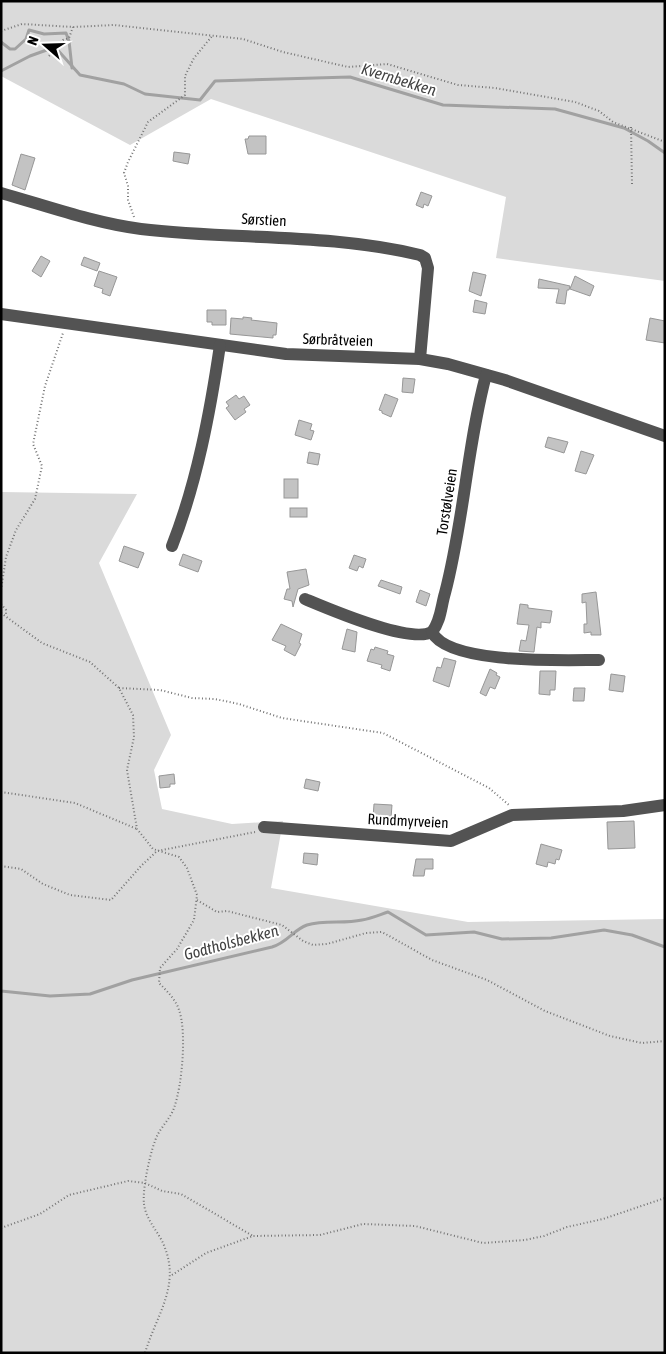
<svg xmlns="http://www.w3.org/2000/svg" width="666" height="1354" font-family="'Asap Condensed',sans-serif">
  <rect width="100%" height="100%" fill="#fff"/>
  <!-- green -->
  <g fill="#dadada">
    <polygon points="1,1 665,1 665,281 496,258 506,197 211,99 130,145 1,76"/>
    <polygon points="1,492 137,494 99,563 171,735 154,770 162,809 232,824 283,821 271,888 468,922 665,919 665,1353 1,1353"/>
  </g>
  <g fill="none" stroke-linecap="round" stroke-linejoin="round">
    <!-- stream -->
    <g stroke="#a1a1a1" stroke-width="3">
      <polyline points="1,42 10,49 15,49 26,39 29,30 44,34 66,33 69,41 72,68"/>
      <polyline points="1,71 30,56 55,47 80,75 124,84 145,94 200,100 215,81 350,77 443,105 555,109 624,128 648,141 665,153"/>
      <path d="M1,991L50,996L90,994L132,980L272,947C288,942 293,930 307,925C325,920 344,924 362,920C370,919 379,915 388,912L426,935L474,932L502,939L551,938L604,930L632,935L665,947"/>
    </g>
  </g>
  <!-- building -->
  <g fill="#c3c3c3" stroke="#979797">
    <polygon points="249,136 266,136 266,154 248,154 245,139 248,139"/>
    <polygon points="174,152 190,154 188,164 173,161"/>
    <polygon points="21,154 35,158 25,190 12,185"/>
    <polygon points="421,192 432,196 428,206 424,204 423,208 416,205"/>
    <polygon points="41,256 50,261 41,277 32,271"/>
    <polygon points="84,257 100,263 97,271 81,265"/>
    <polygon points="99,271 117,277 110,296 102,293 103,289 94,286"/>
    <polygon points="473,272 486,275 481,296 469,291"/>
    <polygon points="575,276 594,286 590,296 570,289"/>
    <polygon points="539,279 570,286 569,290 567,290 565,304 556,303 559,289 538,288"/>
    <polygon points="475,300 487,303 485,314 473,312"/>
    <polygon points="207,310 226,310 226,325 212,325 212,322 207,322"/>
    <polygon points="243,317 252,318 251,320 277,323 276,335 273,335 273,338 230,334 231,318 243,319"/>
    <polygon points="650,318 665,321 665,343 646,340"/>
    <polygon points="403,378 415,379 413,393 402,392"/>
    <polygon points="385,394 398,399 391,417 382,413 382,411 379,410"/>
    <polygon points="236,395 239,399 244,396 250,405 244,409 246,412 235,420 226,408 229,406 226,402"/>
    <polygon points="299,420 312,424 310,430 314,431 311,440 295,435"/>
    <polygon points="548,437 568,442 564,453 545,447"/>
    <polygon points="581,451 594,455 586,474 575,471"/>
    <polygon points="309,452 320,454 318,465 307,463"/>
    <rect x="284" y="479" width="14" height="19"/>
    <rect x="290" y="508" width="17" height="9"/>
    <polygon points="124,546 144,553 138,568 119,561"/>
    <polygon points="183,554 202,561 198,572 179,565"/>
    <polygon points="354,555 366,559 363,568 359,566 357,571 349,568"/>
    <polygon points="306,569 309,585 298,589 293,607 292,601 284,599 287,589 290,589 287,572"/>
    <polygon points="381,580 402,587 400,594 378,586"/>
    <polygon points="420,590 430,594 426,606 416,602"/>
    <polygon points="596,592 601,635 591,635 591,632 584,633 584,624 587,624 586,602 582,603 582,594"/>
    <polygon points="520,604 528,605 528,608 552,611 550,623 541,622 541,628 537,627 534,652 519,651 521,640 526,641 529,625 517,624"/>
    <polygon points="281,624 302,634 299,643 301,644 295,656 284,650 286,646 272,640"/>
    <polygon points="347,629 357,632 355,652 342,649"/>
    <polygon points="375,647 388,651 387,654 394,656 390,671 381,668 382,665 367,661 371,649 374,650"/>
    <polygon points="444,658 456,661 449,687 433,681 437,667 441,668"/>
    <polygon points="490,669 497,673 496,675 500,677 495,689 490,687 486,696 480,693"/>
    <polygon points="540,671 556,671 555,690 550,690 550,695 539,694"/>
    <polygon points="611,674 625,676 623,692 609,690"/>
    <polygon points="574,688 585,688 584,701 573,701"/>
    <polygon points="174,774 175,784 170,784 170,787 160,788 159,776"/>
    <polygon points="306,779 320,782 318,791 304,788"/>
    <polygon points="374,804 392,805 391,818 373,818"/>
    <polygon points="634,821 635,848 608,849 607,822"/>
    <polygon points="541,844 562,850 559,860 556,859 555,864 548,862 547,867 536,864"/>
    <polygon points="304,853 318,854 317,865 303,863"/>
    <polygon points="416,859 433,859 433,869 425,869 424,876 413,876"/>
  </g>
  <g fill="none" stroke-linecap="round" stroke-linejoin="round">
    <!-- path -->
    <g stroke="#757575" stroke-width="2" stroke-dasharray="1 2.5" stroke-linecap="butt">
      <polyline points="1,31 22,24 73,27 114,25 243,39 283,52 348,67 387,64 458,85 495,88 575,102 599,111 613,122 665,142"/>
      <polyline points="49,56 63,40 69,38 73,27"/>
      <polyline points="631,127 632,184"/>
      <polyline points="134,217 128,200 128,186 124,173 128,162 148,122 185,95 185,76 194,58 213,35"/>
      <polyline points="1,590 6,557 16,530 35,499 42,466 33,444 45,386 63,333"/>
      <polyline points="1,604 6,610 6,616"/>
      <path d="M1,613L42,643L90,662L119,688L133,715L134,737L127,770L137,829L153,849L179,857L187,868L197,895L194,920L177,949L160,968L159,983C167,991 176,1000 179,1010C187,1032 182,1086 174,1108C171,1117 163,1125 158,1134C151,1147 142,1189 144,1204C146,1221 160,1233 165,1248C180,1287 156,1316 145,1353"/>
      <polyline points="119,688 160,690 192,698 215,699 239,704 282,718 383,733 489,788 509,805"/>
      <polyline points="1,792 75,803 137,829"/>
      <polyline points="1,866 21,869 43,884 70,895 111,900 141,866 157,851 255,832"/>
      <polyline points="197,900 217,912 227,911 282,925 303,941 313,945 327,944 366,933 382,932 432,960 487,980 545,1011 610,1036 642,1043 665,1041"/>
      <polyline points="1,1228 40,1214 69,1195 128,1181 145,1183 162,1191 181,1194 253,1236"/>
      <polyline points="172,1275 206,1253 253,1236 320,1235 363,1224 415,1226 483,1243 525,1240 544,1236 567,1227 603,1219 665,1198"/>
    </g>
    <!-- minor -->
    <g stroke="#535353" stroke-width="12">
      <path d="M1,193C47,206 94,223 141,229C233,240 329,233 420,255L425,258L428,268L420,359"/>
      <polyline points="1,314 286,354 420,359 448,364 505,380 665,436"/>
      <path d="M172,546C197,482 210,413 220,345"/>
      <path d="M305,599C329,609 410,644 432,632C441,621 441,606 445,593C464,521 467,446 486,375"/>
      <path d="M432,632C448,665 566,660 599,660"/>
      <polyline points="264,827 451,841 512,815 623,811 665,805"/>
    </g>
  </g>
  <g text-anchor="middle" stroke-width="4" stroke-linejoin="round" paint-order="stroke">
    <!-- street labels -->
    <g font-size="15" fill="#000" stroke="#fff">
      <text transform="translate(264 220) rotate(3)" y="5">Sørstien</text>
      <text transform="translate(338 340) rotate(2)" y="5">Sørbråtveien</text>
      <text transform="translate(447 502) rotate(-81)" y="5">Torstølveien</text>
      <text transform="translate(408 821) rotate(3)" y="5">Rundmyrveien</text>
    </g>
    <!-- water labels -->
    <g font-size="16" font-style="italic" fill="#424242" stroke="#fff">
      <text transform="translate(399 79) rotate(17)" y="6">Kvernbekken</text>
      <text transform="translate(231 942) rotate(-15)" y="6">Godtholsbekken</text>
    </g>
  </g>
  <!-- border -->
  <rect width="666" height="1354" fill="none" stroke="#000000" stroke-width="5"/>
  <!-- north arrow -->
  <g transform="translate(45 45) rotate(290)" stroke="#ffffff" stroke-width="4" paint-order="stroke">
  <path d="M0-4L9 19L0 12L-9 19Z" fill="#000000"/>
  <text y="-8" font-size="14" font-weight="bold" text-anchor="middle" fill="#000000">N</text>
  </g>
</svg>
